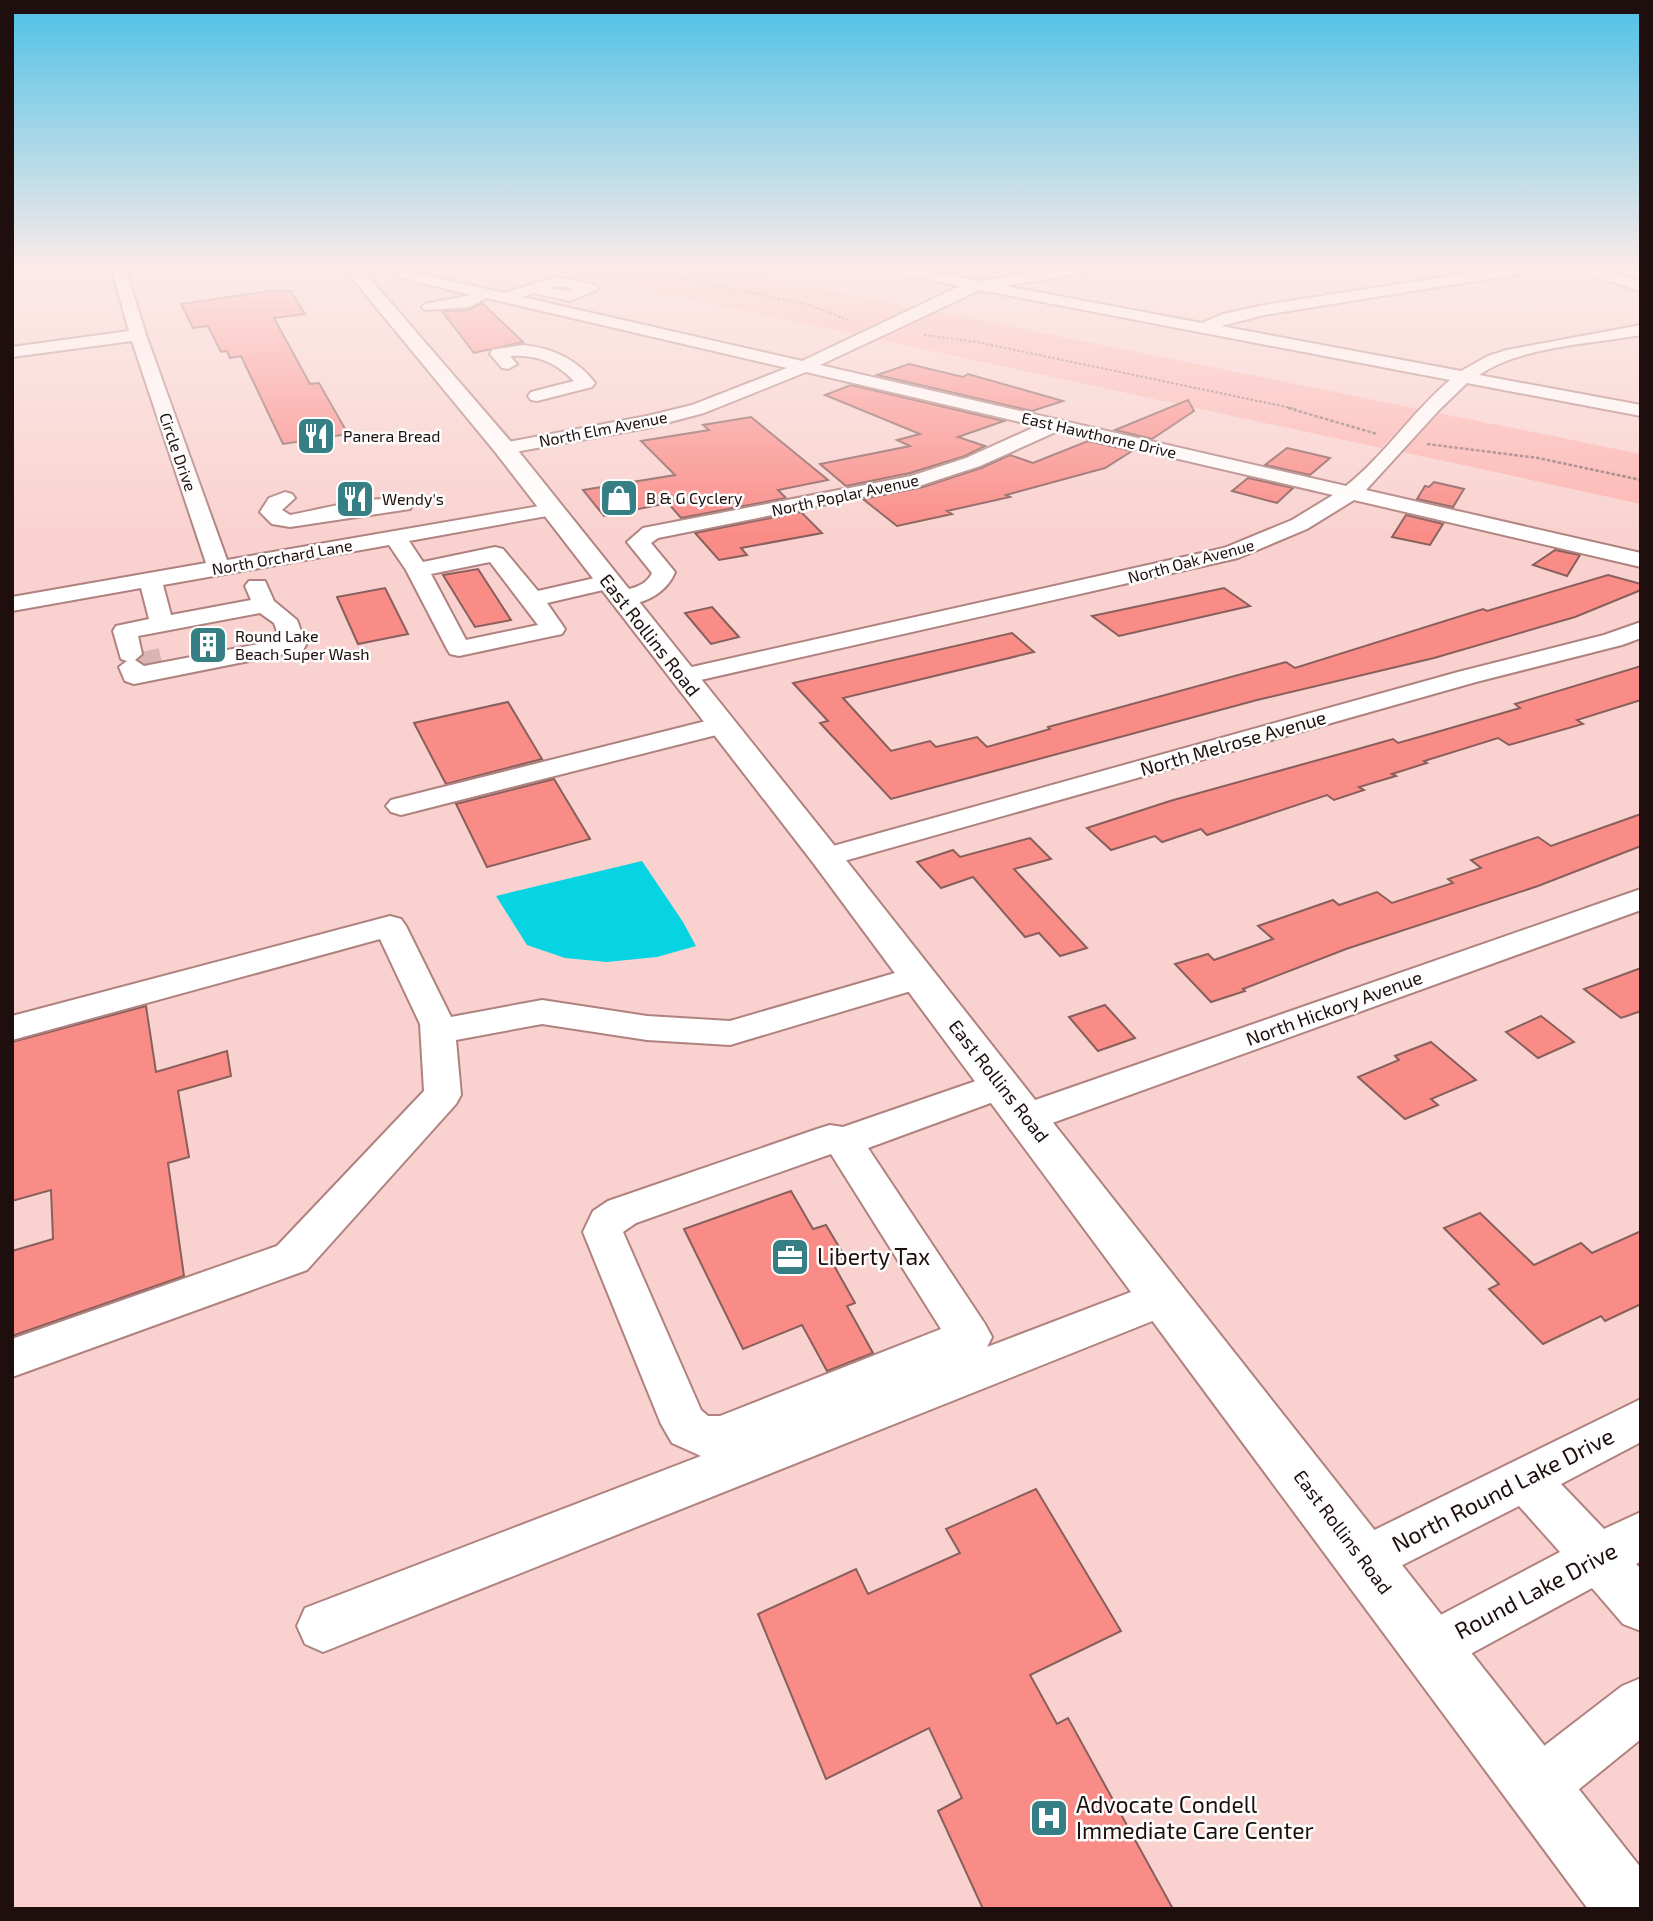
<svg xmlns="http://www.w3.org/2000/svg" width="1653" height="1921" font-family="'Exo 2',sans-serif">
  <rect width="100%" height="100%" fill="#f9d2cf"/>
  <!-- green -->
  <g fill="#fcb5b1">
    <polygon points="541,267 713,267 914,307 857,335"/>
    <polygon points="929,310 1419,409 1381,448 872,338"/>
    <polygon points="1438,413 1641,454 1641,504 1403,452"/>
  </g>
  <!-- water -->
  <polygon fill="#06d4e2" points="642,861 683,922 696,946 657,957 607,962 565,958 527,945 496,896"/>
  <!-- building -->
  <g fill="#fa8c88" stroke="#895f5c" stroke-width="2">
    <polygon points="270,291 291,291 305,314 274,318 310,384 319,383 348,434 283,444 241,356 230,358 227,351 221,352 208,326 193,328 181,304"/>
    <polygon points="482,303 523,342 474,353 442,311 469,310"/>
    <polygon points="909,364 963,377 968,374 1063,401 1032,411 877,375"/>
    <polygon points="851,385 1004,421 958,437 985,446 965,456 910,473 846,486 820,464 910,446 897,440 920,434 825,395"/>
    <polygon points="1188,400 1194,411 1152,439 1115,430"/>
    <polygon points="751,417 828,480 778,490 786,498 681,518 668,503 604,516 583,490 675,475 641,441 709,430 703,425"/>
    <polygon points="1088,441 1132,451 1105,468 1006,495 1010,497 947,511 952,514 897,526 863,499 923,487 981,468 1010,455 1033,463"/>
    <polygon points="1287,448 1330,458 1310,475 1265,465"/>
    <polygon points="1248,478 1293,488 1277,503 1232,491"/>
    <polygon points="1434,482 1464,489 1453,507 1417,499 1425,486 1429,487"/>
    <polygon points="801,512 822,533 741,548 747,555 719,560 695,533"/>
    <polygon points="1406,515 1443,524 1430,545 1392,537"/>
    <polygon points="1555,550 1580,555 1567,576 1533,565"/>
    <polygon points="478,569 511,620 475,627 443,575"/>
    <polygon points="1608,575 1641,584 1641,590 1575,617 1434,658 1257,700 891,799 820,723 828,721 793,683 1012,633 1034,652 843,698 891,751 930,741 936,747 977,737 987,747 1050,729 1048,727 1286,662 1295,668 1483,609 1487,611"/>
    <polygon points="385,588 408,634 358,644 337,597"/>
    <polygon points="1224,588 1250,606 1119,636 1092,616"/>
    <polygon points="712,607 739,637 711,644 685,613"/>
    <polygon points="1641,666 1641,700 1577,720 1583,724 1509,745 1498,738 1424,761 1427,763 1392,774 1396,776 1359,787 1364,790 1334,800 1327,795 1207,835 1201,829 1162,842 1155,836 1111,850 1087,828 1170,801 1358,749 1393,739 1398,743 1430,734 1520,708 1515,704"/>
    <polygon points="508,702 542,759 446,784 414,723"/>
    <polygon points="554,779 590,839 487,867 456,804"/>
    <polygon points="1641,814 1641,846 1538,886 1346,949 1243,989 1245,991 1211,1002 1175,964 1208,954 1214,960 1273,939 1258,926 1333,900 1339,905 1377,892 1392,903 1453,883 1448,879 1481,868 1471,860 1538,837 1551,846"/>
    <polygon points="1030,838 1051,859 1014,869 1087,948 1060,956 1039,933 1025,937 973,877 941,888 917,862 953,850 960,857"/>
    <polygon points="1641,968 1641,1011 1621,1018 1584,989"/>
    <polygon points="1105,1005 1135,1038 1098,1051 1069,1017"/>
    <polygon points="146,1006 156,1072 227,1051 231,1076 178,1091 189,1157 168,1163 184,1276 12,1336 12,1251 53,1239 51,1190 12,1201 12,1042"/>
    <polygon points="1541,1016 1574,1042 1538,1058 1506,1032"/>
    <polygon points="1431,1042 1476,1080 1431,1099 1438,1105 1405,1119 1358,1077 1399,1060 1395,1056"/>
    <polygon points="791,1191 813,1229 826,1225 845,1257 832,1262 855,1303 847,1306 873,1353 827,1371 802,1325 743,1349 684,1229"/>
    <polygon points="1480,1213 1534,1265 1581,1243 1592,1253 1641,1231 1641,1304 1605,1321 1601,1316 1543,1344 1489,1289 1499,1284 1444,1228"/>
    <polygon points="1036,1489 1121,1631 1030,1675 1057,1724 1068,1718 1173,1909 983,1909 938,1811 962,1798 929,1728 826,1779 758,1614 856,1569 868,1594 960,1553 946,1529"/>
  </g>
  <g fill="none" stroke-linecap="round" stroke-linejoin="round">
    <!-- minor-tunnel -->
    <polyline stroke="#d8b5b2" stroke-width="26" stroke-dasharray="26 13" stroke-linecap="butt" points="146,651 149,664"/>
    <defs>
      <g id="minor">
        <path d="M111,267H125L146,335L227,560L551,504L558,506L562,510L558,514L409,541L423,562L495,547L503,549L538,591L608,575L616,577L619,582L616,587L547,603L565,629L562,634L459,656L450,654L447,649L406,570L389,545L163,585L171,615L251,600L245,586L249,581H265L274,601L297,620L306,645L303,650L294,652L134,684L125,681L119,667L127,661L121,659L113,631L116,626L149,619L141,588L12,611V597L206,563L132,341L12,357V347L129,331ZM490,562L538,625L466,640L431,574ZM260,613L274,623L280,640L144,666L135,660L142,654L138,636Z"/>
        <path d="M395,267H410L408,270L411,272L504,293L556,277L595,285L598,288L595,291L570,301L534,293L522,297L802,361L960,286L883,271L876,267H906L980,281L1067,267H1101L1094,271L1005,286L1202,323L1223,314L1264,305L1509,267H1544L1537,271L1264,315L1221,326L1461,371L1488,356L1507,350L1641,325V335C1591,344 1521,346 1479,375L1641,405V416L1467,383L1439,410L1366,490L1641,553V567L1354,500L1307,529L1238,558L683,684L674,681L670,676L674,671L1224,548L1292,520L1333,495L1058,431L980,466L922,485L658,538L651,543L675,572C666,595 637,609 613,603L609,598L613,593C628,589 645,588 652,573L627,542L643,528L911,476L966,458L1037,426L806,372L704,413L647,428L504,454L497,452L494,448L497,444L647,416L692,405L787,368L486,298L469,307L425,310L422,307L425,304L471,295L401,278L393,270ZM557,286L574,289L569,291L550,288ZM980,290L1450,380C1412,412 1385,455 1346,486L820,365Z"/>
        <polygon points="1573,267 1595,267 1641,282 1641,291 1575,270"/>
        <path d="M523,345C552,348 577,359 595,383L592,387L537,401L531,400L528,396L531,392L574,381C556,362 536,354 510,356L517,364L508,369L502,368L490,354L492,350Z"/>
        <path d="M285,492L292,494L295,498L282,510L290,515C322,509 381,493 410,501L413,505L410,509L290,527L272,524L260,512L269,498Z"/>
        <polygon points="1641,622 1641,638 1622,645 1476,682 837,863 826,866 815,863 811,857 815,851 1458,672 1604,635"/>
        <polygon points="722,717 732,719 735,725 732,731 401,815 391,812 386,806 391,800"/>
        <polygon points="1641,889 1641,910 1041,1127 1028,1131 1015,1127 1009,1117 1015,1107"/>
        <polygon points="390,916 401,919 406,926 451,1017 542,1000 647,1016 730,1021 919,966 931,969 936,977 931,985 730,1045 647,1040 542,1024 456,1040 461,1095 456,1104 307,1270 12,1377 12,1339 277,1246 424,1091 420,1024 380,939 12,1040 12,1016"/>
        <path d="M1002,1072L1015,1076L1020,1085L1015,1094L868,1148L985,1324L992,1337L987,1347L1165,1279L1180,1284L1186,1297L1180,1310L323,1652L305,1644L297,1626L305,1608L701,1456L672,1443L661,1424L583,1232L593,1211L608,1201L817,1129L830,1125L843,1127ZM831,1154L941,1329L720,1416H708L701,1410L623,1232L636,1223Z"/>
        <polygon points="1641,1399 1641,1442 1561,1484 1604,1529 1641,1512 1641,1561 1636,1564 1641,1569 1641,1631 1623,1624 1592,1588 1450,1665 1432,1673 1414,1665 1406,1647 1414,1629 1560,1552 1519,1506 1365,1584 1348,1577 1340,1560 1348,1543"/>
        <polygon points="1641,1678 1641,1739 1557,1807 1537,1815 1517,1807 1509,1787 1517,1767 1622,1686"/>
      </g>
      <polygon id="major" points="343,267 360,267 512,443 838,850 1641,1868 1641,1909 1588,1909 814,864 496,453"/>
    </defs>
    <!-- minor casing -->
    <use href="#minor" stroke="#af827f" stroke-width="4"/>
    <!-- major casing -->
    <use href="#major" stroke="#af827f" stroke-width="4"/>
    <!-- path-far1 -->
    <g stroke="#917573" stroke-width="2" stroke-dasharray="2.5 2" stroke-linecap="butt">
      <polyline points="628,267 809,305 851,321"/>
      <polyline points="924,335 977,342 1296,409"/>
    </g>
    <!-- path -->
    <g stroke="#917573" stroke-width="2.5" stroke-dasharray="3.5 2" stroke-linecap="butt">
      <polyline points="1288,408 1377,434"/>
      <polyline points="1427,444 1538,458 1641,480"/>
    </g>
    <!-- minor -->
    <use href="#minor" fill="#fff" fill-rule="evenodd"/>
    <!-- major -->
    <use href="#major" fill="#fff" fill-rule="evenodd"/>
  </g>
  <!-- sky -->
  <linearGradient id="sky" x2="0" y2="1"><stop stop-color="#4dc1e6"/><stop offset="0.5" stop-color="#fcebe9"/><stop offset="1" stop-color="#fcebe9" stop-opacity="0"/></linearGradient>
  <rect width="1653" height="536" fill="url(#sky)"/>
  <!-- icons -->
  <defs>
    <symbol id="restaurant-square" viewBox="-11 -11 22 22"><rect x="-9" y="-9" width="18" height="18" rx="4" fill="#367f85" stroke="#fdfdfd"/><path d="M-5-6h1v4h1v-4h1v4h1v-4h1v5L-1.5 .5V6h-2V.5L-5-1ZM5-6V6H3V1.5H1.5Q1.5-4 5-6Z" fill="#fff"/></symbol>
    <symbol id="shop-square" viewBox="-11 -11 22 22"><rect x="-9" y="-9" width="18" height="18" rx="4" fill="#367f85" stroke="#fdfdfd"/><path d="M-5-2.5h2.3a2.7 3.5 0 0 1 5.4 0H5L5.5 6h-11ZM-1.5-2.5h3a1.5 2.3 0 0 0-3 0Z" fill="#fff"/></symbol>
    <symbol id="building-square" viewBox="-11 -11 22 22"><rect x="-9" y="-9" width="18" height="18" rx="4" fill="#367f85" stroke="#fdfdfd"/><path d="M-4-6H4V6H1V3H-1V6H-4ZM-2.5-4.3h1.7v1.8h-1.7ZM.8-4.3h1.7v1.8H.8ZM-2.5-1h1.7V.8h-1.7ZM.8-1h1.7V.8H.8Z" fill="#fff"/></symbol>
    <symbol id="office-square" viewBox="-11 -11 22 22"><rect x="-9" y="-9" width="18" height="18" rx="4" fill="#367f85" stroke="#fdfdfd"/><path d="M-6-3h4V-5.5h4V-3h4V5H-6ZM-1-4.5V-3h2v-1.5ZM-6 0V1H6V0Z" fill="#fff"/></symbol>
    <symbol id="hospital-square" viewBox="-11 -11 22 22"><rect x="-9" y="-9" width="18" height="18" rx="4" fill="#367f85" stroke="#fdfdfd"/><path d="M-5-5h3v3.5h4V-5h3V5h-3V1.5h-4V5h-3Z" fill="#fff"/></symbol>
  </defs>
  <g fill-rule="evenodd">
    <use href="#restaurant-square" x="294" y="414" width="44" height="44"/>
    <use href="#shop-square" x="597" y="476" width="44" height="44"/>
    <use href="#restaurant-square" x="333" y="477" width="44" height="44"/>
    <use href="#building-square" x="186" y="623" width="44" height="44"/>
    <use href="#office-square" x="768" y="1235" width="44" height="44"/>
    <use href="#hospital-square" x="1027" y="1796" width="44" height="44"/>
  </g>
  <g text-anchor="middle" stroke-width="5" stroke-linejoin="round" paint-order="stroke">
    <!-- far-street labels -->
    <g font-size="16" fill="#1e0e0d" stroke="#fdfdfd">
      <text transform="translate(603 429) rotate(-11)" y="6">North Elm Avenue</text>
      <text transform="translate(1099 435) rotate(13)" y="6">East Hawthorne Drive</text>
      <text transform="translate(178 452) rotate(71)" y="6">Circle Drive</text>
      <text transform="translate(845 495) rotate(-12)" y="6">North Poplar Avenue</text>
      <text transform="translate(282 557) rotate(-10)" y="6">North Orchard Lane</text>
      <text transform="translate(1191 561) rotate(-15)" y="6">North Oak Avenue</text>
    </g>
    <!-- far-poi labels -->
    <g font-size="16" fill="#1e0e0d" stroke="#fdfdfd" text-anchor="start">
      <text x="343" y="442">Panera Bread</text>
      <text x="646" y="504">B &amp; G Cyclery</text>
      <text x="382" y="505">Wendy's</text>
      <text x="235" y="642">Round Lake<tspan x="235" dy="18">Beach Super Wash</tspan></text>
    </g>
    <!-- street labels -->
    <g font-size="19" fill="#1e0e0d" stroke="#fdfdfd">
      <text transform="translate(650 635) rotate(52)" y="7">East Rollins Road</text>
      <text transform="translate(1233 743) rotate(-16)" y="7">North Melrose Avenue</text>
      <text transform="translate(1334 1008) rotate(-20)" y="7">North Hickory Avenue</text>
      <text transform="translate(999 1081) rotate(52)" y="7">East Rollins Road</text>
      <text transform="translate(1343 1532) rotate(53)" y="7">East Rollins Road</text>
    </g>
    <!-- near-poi labels -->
    <g font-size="23" fill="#1e0e0d" stroke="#fdfdfd" text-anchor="start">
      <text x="817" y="1265">Liberty Tax</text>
      <text x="1076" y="1813">Advocate Condell<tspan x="1076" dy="26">Immediate Care Center</tspan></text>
    </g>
    <!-- near-street labels -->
    <g font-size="23" fill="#1e0e0d" stroke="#fdfdfd">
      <text transform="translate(1503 1490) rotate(-27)" y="8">North Round Lake Drive</text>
      <text transform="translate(1536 1591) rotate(-28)" y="8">Round Lake Drive</text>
    </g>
  </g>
  <!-- border -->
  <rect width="1653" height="1921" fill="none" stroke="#1e0e0d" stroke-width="28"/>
</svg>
